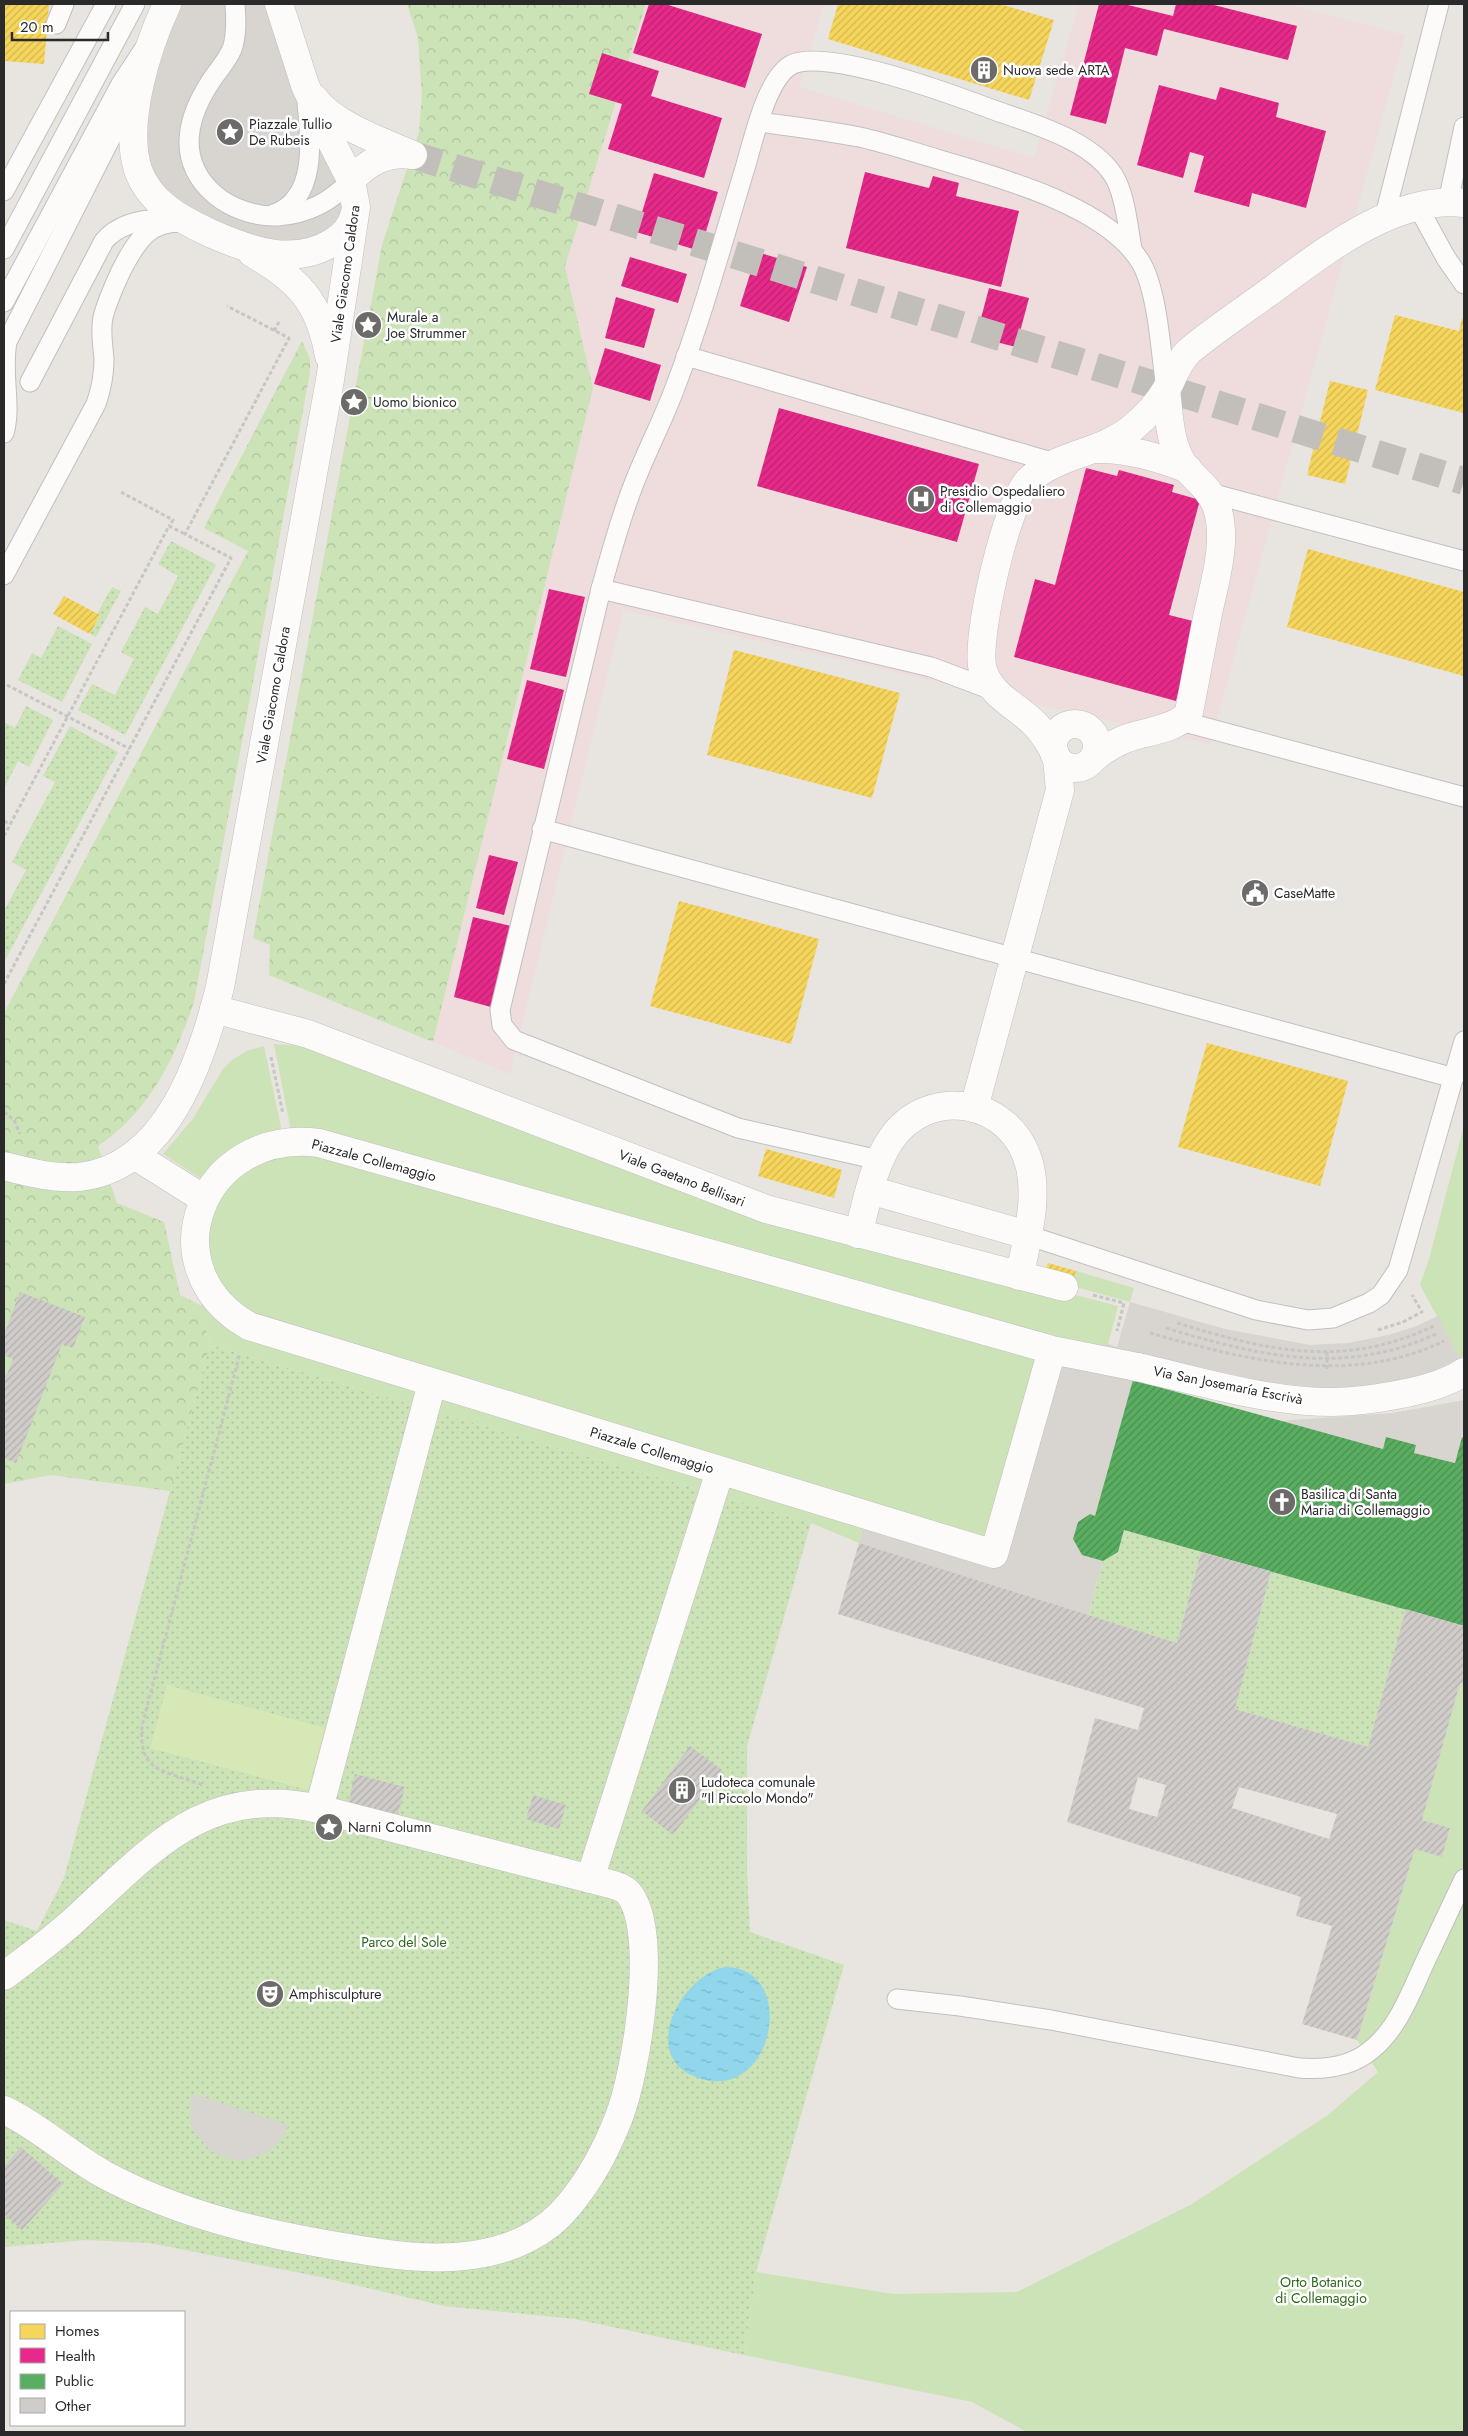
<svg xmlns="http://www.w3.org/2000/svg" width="1468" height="2436" font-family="Jost,sans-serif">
  <defs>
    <pattern id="forest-crowns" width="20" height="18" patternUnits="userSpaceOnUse" patternTransform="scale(1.25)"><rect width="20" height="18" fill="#cbe3b7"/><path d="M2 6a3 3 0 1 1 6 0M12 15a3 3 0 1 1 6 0" fill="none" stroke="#aec39e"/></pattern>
    <pattern id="park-dots" width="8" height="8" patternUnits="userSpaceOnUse" patternTransform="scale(1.25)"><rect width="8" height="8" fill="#cbe3b7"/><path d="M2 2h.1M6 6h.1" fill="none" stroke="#aec39e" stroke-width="1.8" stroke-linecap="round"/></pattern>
    <pattern id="water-ripples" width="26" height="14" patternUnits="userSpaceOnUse" patternTransform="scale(1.25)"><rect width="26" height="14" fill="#91d6eb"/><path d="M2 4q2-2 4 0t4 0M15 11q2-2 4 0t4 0" fill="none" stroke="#7db8ca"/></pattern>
    <pattern id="homes-hatch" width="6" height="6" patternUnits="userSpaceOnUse" patternTransform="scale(1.25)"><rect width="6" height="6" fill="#f6d55c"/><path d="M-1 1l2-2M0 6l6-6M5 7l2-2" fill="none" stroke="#d3b750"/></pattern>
    <pattern id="health-hatch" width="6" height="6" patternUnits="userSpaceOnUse" patternTransform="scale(1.25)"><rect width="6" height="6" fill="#e7298a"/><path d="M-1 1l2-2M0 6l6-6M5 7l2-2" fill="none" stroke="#bb2371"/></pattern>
    <pattern id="public-hatch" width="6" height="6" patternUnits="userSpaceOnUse" patternTransform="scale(1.25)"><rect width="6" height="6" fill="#5aae61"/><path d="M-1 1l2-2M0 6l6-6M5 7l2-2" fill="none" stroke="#4b8e50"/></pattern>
    <pattern id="building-hatch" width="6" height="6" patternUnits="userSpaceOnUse" patternTransform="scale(1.25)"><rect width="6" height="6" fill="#cfccc9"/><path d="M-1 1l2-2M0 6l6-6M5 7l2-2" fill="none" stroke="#b2afad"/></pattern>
  </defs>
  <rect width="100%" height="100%" fill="#e8e4df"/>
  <!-- medical -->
  <polygon fill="#eedddc" points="646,4 824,4 799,87 1034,158 1079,4 1286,4 1405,35 1210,744 623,610 510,1074 433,1042 593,388 565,266"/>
  <!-- grass -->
  <g fill="#cbe3b7">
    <polygon points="274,1044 304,1046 1063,1292 1118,1306 1108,1344 1053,1345 292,1136"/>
    <polygon points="264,1046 283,1137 206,1182 163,1154 192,1120 223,1069 232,1060 247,1051"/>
    <polygon points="1464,1126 1464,1355 1460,1358 1420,1285 1429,1259"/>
    <polygon points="322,1149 1044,1354 990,1547 257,1324 221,1297 203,1228 239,1167"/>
    <polygon points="1076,1271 1134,1288 1130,1302 1072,1286"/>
    <polygon points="208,1304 866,1520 859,1543 811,1523 210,1345 200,1305"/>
    <polygon points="1460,1683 1464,1684 1464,2432 1027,2432 972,2402 744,2355 756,2272 893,2294 1017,2292 1192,2204 1328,2115 1378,2072 1357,2040 1415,1849 1442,1856 1450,1828 1422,1820"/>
  </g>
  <!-- forest -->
  <g fill="url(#forest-crowns)">
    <polygon points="407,4 646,4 565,266 593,388 433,1042 269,975 270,945 253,938 382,245 419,132 422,95 418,38"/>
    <path d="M302,341L310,359V372L194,1002C175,1058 149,1112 98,1146L117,1203L164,1222L180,1295L200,1305L210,1345L170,1491L51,1475L4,1484V1013L248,551L204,528Z"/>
  </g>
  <!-- park -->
  <g fill="url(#park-dots)">
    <polygon points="171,541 216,565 125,735 78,710 92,684 115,695 134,659 121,652 145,607 158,614 178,576 158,564"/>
    <polygon points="112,587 121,591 96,637 90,634 100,616 97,614"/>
    <polygon points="58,626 92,644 62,702 18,680 32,653 41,658"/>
    <polygon points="26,706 53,720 29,767 18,761 4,789 4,722 15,728"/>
    <polygon points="70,726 118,752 4,962 4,911 26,870 12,862 55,782 43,776"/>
    <polygon points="210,1345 811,1523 747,1746 747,1873 750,1932 844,1965 756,2272 744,2355 575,2319 444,2306 325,2278 150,2243 86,2240 4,2247 4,1920 37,1931 64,1878"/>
    <polygon points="1124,1530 1201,1552 1177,1643 1088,1615 1103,1561 1118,1552"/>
    <polygon points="1271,1571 1406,1609 1368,1747 1235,1709"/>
  </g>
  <!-- pitch -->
  <polygon fill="#d6e8b5" points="167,1685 325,1728 308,1790 150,1748"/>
  <!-- plaza -->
  <g fill="#d8d4cf">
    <polygon points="167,4 279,4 355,197 314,251 192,224 138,169"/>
    <polygon points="1130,1302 1225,1329 1310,1345 1348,1343 1388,1335 1414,1327 1438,1316 1460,1358 1433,1371 1399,1381 1364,1388 1331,1389 1267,1382 1141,1354 1095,1516 1090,1514 1078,1522 1073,1539 1082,1555 1103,1561 1088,1615 859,1543 868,1510 990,1547 1053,1345 1108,1344 1117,1347"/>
    <polygon points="1464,1400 1464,1429 1455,1463 1414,1453 1416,1445 1386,1438 1383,1449 1279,1421 1393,1413"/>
    <polygon points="191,2093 289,2125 279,2142 270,2150 257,2157 242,2160 228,2159 212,2152 194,2132 190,2119"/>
  </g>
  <!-- water -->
  <path fill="url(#water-ripples)" d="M725,1967C800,1967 774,2107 696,2077C639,2056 680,1976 725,1967Z"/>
  <!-- homes -->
  <g fill="url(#homes-hatch)">
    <polygon points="4,4 49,4 44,64 4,61"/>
    <polygon points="838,4 1000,4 1054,20 1029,100 828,39"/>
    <polygon points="1395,315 1459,331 1462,318 1464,319 1464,413 1375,390"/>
    <polygon points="1330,381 1368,390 1345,484 1307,475"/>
    <polygon points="1308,549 1464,592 1464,676 1287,627"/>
    <polygon points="64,596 100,615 90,634 53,614"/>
    <polygon points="734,650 900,693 872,798 707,755"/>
    <polygon points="679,901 819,939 791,1044 650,1006"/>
    <polygon points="1207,1043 1348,1081 1320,1186 1178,1147"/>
    <polygon points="766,1149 842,1170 834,1198 758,1176"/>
    <polygon points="1048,1263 1076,1271 1072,1286 1043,1277"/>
  </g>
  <!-- health -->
  <g fill="url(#health-hatch)">
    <polygon points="649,4 665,4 762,34 745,88 633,53"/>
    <polygon points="1099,4 1124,4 1173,16 1176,4 1210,4 1297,26 1288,60 1164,29 1157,56 1125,48 1106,124 1070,115"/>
    <polygon points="602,53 659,71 651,96 722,118 704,178 608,149 622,104 589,94"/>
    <polygon points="1159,85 1216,100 1220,87 1279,103 1276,117 1326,131 1306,208 1252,193 1249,207 1194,192 1204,156 1190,152 1183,178 1137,165"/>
    <polygon points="865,172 929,188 933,176 959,183 956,196 1019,211 1001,287 846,248"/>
    <polygon points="654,173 718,192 700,251 636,232"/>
    <polygon points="757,252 807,267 789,322 740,306"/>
    <polygon points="630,257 687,274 678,303 621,286"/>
    <polygon points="989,288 1029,298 1016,347 976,337"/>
    <polygon points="616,297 655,309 644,348 605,338"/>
    <polygon points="605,348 661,365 650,401 594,384"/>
    <polygon points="779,408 979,464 957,542 757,486"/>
    <polygon points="1086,468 1117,476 1119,470 1174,485 1172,492 1200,500 1169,615 1197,622 1176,701 1014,657 1035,579 1055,585"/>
    <polygon points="549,589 585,597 566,677 530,669"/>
    <polygon points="527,680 564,690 544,769 507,759"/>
    <polygon points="489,855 518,862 504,915 476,908"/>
    <polygon points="473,917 511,926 491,1007 454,997"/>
  </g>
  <!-- public -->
  <polygon fill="url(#public-hatch)" points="1133,1380 1383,1449 1386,1437 1416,1445 1414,1453 1455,1463 1462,1437 1464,1438 1464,1626 1124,1530 1118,1552 1103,1561 1082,1555 1073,1539 1078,1522 1090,1514 1095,1516"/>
  <!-- building -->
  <g fill="url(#building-hatch)" fill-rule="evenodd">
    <polygon points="20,1292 85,1317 73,1348 62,1344 16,1463 4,1458 4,1382 13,1359 4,1355 4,1335"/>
    <path d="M859,1543L1177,1643L1201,1552L1271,1571L1235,1709L1368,1747L1406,1609L1464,1626V1684L1460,1683L1422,1820L1450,1828L1442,1857L1415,1849L1357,2040L1302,2024L1332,1926L1296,1916L1301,1897L1067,1822L1095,1718L1138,1730L1144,1708L838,1614ZM1138,1777L1166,1785L1157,1817L1129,1809ZM1239,1787L1337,1814L1329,1839L1232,1808Z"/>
    <polygon points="690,1746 722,1770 673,1835 642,1811"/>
    <polygon points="355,1774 405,1787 396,1822 347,1809"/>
    <polygon points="533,1795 566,1805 559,1829 526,1819"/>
    <polygon points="21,2147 63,2184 22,2230 4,2214 4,2167"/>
  </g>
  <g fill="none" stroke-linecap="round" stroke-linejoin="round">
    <!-- secondary-tunnel -->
    <polyline stroke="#c2bfbb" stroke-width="28" stroke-dasharray="28 14" stroke-linecap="butt" points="413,155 1464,481"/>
    <defs>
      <g id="service">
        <path d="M235,4C236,18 237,35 232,49C226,63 216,72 209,84C185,122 178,162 214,194C231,209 257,217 278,216C308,214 332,201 351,180"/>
        <polyline points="56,24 64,4"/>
        <path d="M760,122C795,127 830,131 864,138C889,144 913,152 937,159C997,177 1105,205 1140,261C1158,290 1161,354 1166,390"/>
        <polyline points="4,191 106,4"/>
        <polyline points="1448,202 1464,127"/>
        <polyline points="1418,207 1446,258 1464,284"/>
        <path d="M274,214C317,199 311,140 307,104"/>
        <polyline points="1384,219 1439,4"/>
        <polyline points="4,249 135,4"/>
        <polyline points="4,302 121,84 144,49"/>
        <polyline points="686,356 1055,463"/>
        <path d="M30,382L104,241C119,223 144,219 166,219"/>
        <path d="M4,433C12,407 1,373 7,342L131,98"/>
        <polyline points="1210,493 1464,561"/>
        <path d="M4,575L96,404C101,390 104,375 104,359C103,346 100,331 103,317C107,302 114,286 121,271C137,240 150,218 189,223"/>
        <polyline points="601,589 931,667 995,691"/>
        <polyline points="1181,721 1464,797"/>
        <polyline points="542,829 1454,1078"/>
        <path d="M879,1160L738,1128L514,1040L502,1025L500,1010L601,589C611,552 621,516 635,481C648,448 664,418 676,385C703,314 723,240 745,168C753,142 766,79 791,65C824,47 954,95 991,109C1030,123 1098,141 1117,182C1126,202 1128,227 1132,249"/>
        <polyline points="1027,1235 1256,1310 1308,1320 1333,1318 1369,1303 1381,1295 1398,1270 1464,1041"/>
        <path d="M897,1999L960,2006L1051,2020L1299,2068C1325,2070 1351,2067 1371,2050C1398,2029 1411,1992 1425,1962C1438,1934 1451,1907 1464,1879"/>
      </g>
      <g id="pedestrian">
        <polyline points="134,1155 204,1199"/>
        <path d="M1052,1350L994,1554L249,1326C147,1268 201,1128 319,1143L1049,1349L1052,1350L1137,1367"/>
        <polyline points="319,1809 432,1383"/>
        <polyline points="590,1879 720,1471"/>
        <path d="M4,1976C30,1956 57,1937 81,1914C156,1845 208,1784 319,1809L614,1885C620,1887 627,1890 630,1895C659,1936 636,2073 619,2117C607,2148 590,2180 569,2205C546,2234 510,2250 473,2255C432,2261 389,2255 349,2248C266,2235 180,2215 105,2175C70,2156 40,2127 4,2110"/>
      </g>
      <g id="minor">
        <path d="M1096,449C1128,448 1158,457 1188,469"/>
        <circle cx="1075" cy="746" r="22"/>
        <path d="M1054,751C1048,741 1043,732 1035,724C1017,706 991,696 983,670C974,642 1007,498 1030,479C1059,454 1101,453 1131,429C1143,419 1158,404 1166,390C1174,376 1177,363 1189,351C1213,331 1240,313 1265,295C1320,255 1392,195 1464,203"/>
        <path d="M1094,758C1103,750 1113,744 1125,739C1142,732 1180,729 1189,712C1195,680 1201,649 1207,618C1214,584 1229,539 1216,505C1209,487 1194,479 1183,464C1169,443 1169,413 1166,390"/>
        <polyline points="214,1009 308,1034 766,1209 1064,1287"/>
        <polyline points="974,1108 1060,790 1057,758"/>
        <polyline points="870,1190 1027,1235"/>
        <path d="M858,1234C867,1203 872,1168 890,1141C928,1083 1014,1099 1030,1167C1038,1203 1026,1240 1020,1276"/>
        <path d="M1137,1367C1200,1381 1267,1402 1332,1402C1354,1402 1375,1399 1396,1395C1419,1391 1444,1385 1464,1372"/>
      </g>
      <g id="secondary">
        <path d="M167,4C147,47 123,123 138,170C150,203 180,219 210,233C248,250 294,267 333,242C343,236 351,227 354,216"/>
        <path d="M314,98C333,125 383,142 413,155"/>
        <path d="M351,180C368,162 387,151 412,155"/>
        <path d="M252,253C298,279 320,302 329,356"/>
        <path d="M4,1166C28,1172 53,1179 79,1177C167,1168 202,1059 220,987L330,380L356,207L351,180L324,127L305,85L279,4"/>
      </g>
    </defs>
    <!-- service casing -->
    <use href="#service" stroke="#c1c0c1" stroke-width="21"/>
    <!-- pedestrian casing -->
    <use href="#pedestrian" stroke="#c1c0c1" stroke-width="29"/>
    <!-- minor casing -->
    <use href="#minor" stroke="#c1c0c1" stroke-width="29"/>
    <!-- secondary casing -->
    <use href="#secondary" stroke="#c1c0c1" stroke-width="29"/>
    <!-- path -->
    <g stroke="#c6c6c5" stroke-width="3" stroke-dasharray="4 2.5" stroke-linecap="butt">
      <polyline points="274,331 279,322"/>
      <polyline points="121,492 173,520 169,526"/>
      <polyline points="7,685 130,749"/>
      <polyline points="4,821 10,824"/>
      <polyline points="4,836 169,526 185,534"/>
      <polyline points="4,984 231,558 185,534 289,338 227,306"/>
      <polyline points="271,1057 283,1114"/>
      <polyline points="4,1112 14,1120 20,1134"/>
      <polyline points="1093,1295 1124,1303 1117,1331"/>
      <path d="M1177,1323C1269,1351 1343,1369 1434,1326"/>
      <path d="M1166,1328C1259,1356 1345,1377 1438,1333"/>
      <polyline points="1378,1330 1403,1322 1422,1312 1412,1295"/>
      <path d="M1150,1333C1247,1360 1349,1387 1444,1341"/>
      <polyline points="1327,1352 1327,1369"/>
      <path d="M202,1785C167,1770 138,1775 142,1726L240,1353"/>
    </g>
    <!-- service -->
    <use href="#service" stroke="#fcfbfa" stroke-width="19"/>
    <!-- pedestrian -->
    <use href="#pedestrian" stroke="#fcfbfa" stroke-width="28"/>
    <!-- minor -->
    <use href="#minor" stroke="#fcfbfa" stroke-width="28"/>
    <!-- secondary -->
    <use href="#secondary" stroke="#fcfbfa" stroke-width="28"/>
  </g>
  <!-- icons -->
  <defs>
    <symbol id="building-disc" viewBox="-11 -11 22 22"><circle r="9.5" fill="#6c6b69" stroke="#fff"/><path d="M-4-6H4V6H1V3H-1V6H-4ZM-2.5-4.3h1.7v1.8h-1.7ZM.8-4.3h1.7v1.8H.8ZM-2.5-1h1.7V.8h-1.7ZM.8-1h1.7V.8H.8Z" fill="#fff"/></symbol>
    <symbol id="sight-disc" viewBox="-11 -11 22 22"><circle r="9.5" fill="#6c6b69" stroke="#fff"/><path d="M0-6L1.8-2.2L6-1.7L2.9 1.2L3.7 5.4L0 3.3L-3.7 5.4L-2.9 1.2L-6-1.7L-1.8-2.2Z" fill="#fff"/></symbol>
    <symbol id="hospital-disc" viewBox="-11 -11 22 22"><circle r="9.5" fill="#6c6b69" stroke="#fff"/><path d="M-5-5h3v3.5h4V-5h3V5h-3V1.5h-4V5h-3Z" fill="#fff"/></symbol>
    <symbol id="civic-disc" viewBox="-11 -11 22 22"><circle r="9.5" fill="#6c6b69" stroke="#fff"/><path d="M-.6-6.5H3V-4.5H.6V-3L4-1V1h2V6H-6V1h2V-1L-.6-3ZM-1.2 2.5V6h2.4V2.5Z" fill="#fff"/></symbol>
    <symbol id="church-disc" viewBox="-11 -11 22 22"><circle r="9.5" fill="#6c6b69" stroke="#fff"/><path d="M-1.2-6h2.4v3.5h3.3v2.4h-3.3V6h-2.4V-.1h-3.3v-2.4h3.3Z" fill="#fff"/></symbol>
    <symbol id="theatre-disc" viewBox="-11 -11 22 22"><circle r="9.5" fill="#6c6b69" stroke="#fff"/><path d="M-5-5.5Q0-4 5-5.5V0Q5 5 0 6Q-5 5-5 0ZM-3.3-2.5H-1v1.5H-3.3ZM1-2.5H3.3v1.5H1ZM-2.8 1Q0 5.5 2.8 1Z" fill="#fff"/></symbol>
  </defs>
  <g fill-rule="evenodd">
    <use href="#building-disc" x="968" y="54" width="32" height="32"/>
    <use href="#sight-disc" x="214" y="116" width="32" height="32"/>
    <use href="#sight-disc" x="352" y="309" width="32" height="32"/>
    <use href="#sight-disc" x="338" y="386" width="32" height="32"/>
    <use href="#hospital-disc" x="905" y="483" width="32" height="32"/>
    <use href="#civic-disc" x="1239" y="877" width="32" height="32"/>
    <use href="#church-disc" x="1266" y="1486" width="32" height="32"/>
    <use href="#building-disc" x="666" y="1774" width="32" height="32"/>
    <use href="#sight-disc" x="313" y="1811" width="32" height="32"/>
    <use href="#theatre-disc" x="254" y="1978" width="32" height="32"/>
  </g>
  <g text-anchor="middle" stroke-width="5" stroke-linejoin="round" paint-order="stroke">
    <!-- poi labels -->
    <g font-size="14" fill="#2a2a2a" stroke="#fff" text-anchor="start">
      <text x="1003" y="75">Nuova sede ARTA</text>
      <text x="249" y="129">Piazzale Tullio<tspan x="249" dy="16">De Rubeis</tspan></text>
      <text x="387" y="322">Murale a<tspan x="387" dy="16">Joe Strummer</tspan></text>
      <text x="373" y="407">Uomo bionico</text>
      <text x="940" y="496">Presidio Ospedaliero<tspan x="940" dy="16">di Collemaggio</tspan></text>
      <text x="1274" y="898">CaseMatte</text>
      <text x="1301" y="1499">Basilica di Santa<tspan x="1301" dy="16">Maria di Collemaggio</tspan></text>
      <text x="701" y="1787">Ludoteca comunale<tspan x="701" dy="16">"Il Piccolo Mondo"</tspan></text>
      <text x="348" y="1832">Narni Column</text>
      <text x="289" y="1999">Amphisculpture</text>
    </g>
    <!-- street labels -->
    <g font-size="14" fill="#2a2a2a" stroke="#fff">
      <text transform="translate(345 274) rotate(-82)" y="5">Viale Giacomo Caldora</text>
      <text transform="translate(273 695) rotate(-80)" y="5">Viale Giacomo Caldora</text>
      <text transform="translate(374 1160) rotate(15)" y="5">Piazzale Collemaggio</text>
      <text transform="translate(682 1178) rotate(21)" y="5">Viale Gaetano Bellisari</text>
      <text transform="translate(1228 1385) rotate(11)" y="5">Via San Josemaría Escrivà</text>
      <text transform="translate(652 1450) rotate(17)" y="5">Piazzale Collemaggio</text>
    </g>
    <!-- park labels -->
    <g font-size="14" fill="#2b6719" stroke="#fff">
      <text x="404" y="1947">Parco del Sole</text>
      <text x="1321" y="2287">Orto Botanico<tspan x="1321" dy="16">di Collemaggio</tspan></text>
    </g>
  </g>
  <!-- border -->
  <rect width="1468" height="2436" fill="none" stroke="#2a2a2a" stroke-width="10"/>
  <!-- legend -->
  <rect x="10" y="2311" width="175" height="115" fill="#ffffff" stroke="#aaaaaa"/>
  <rect x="20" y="2324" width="25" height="15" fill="#f6d55c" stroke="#aaaaaa"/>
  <text x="55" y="2336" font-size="15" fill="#2a2a2a">Homes</text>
  <rect x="20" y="2348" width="25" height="15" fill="#e7298a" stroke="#aaaaaa"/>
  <text x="55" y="2361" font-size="15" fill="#2a2a2a">Health</text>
  <rect x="20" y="2374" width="25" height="15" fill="#5aae61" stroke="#aaaaaa"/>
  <text x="55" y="2386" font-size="15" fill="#2a2a2a">Public</text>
  <rect x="20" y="2398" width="25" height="15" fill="#cfccc9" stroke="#aaaaaa"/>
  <text x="55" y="2411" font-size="15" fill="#2a2a2a">Other</text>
  <!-- scale -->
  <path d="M12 32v8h96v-8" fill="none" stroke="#2a2a2a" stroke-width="2.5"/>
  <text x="20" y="32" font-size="15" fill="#2a2a2a" stroke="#ffffff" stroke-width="4" paint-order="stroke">20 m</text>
</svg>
